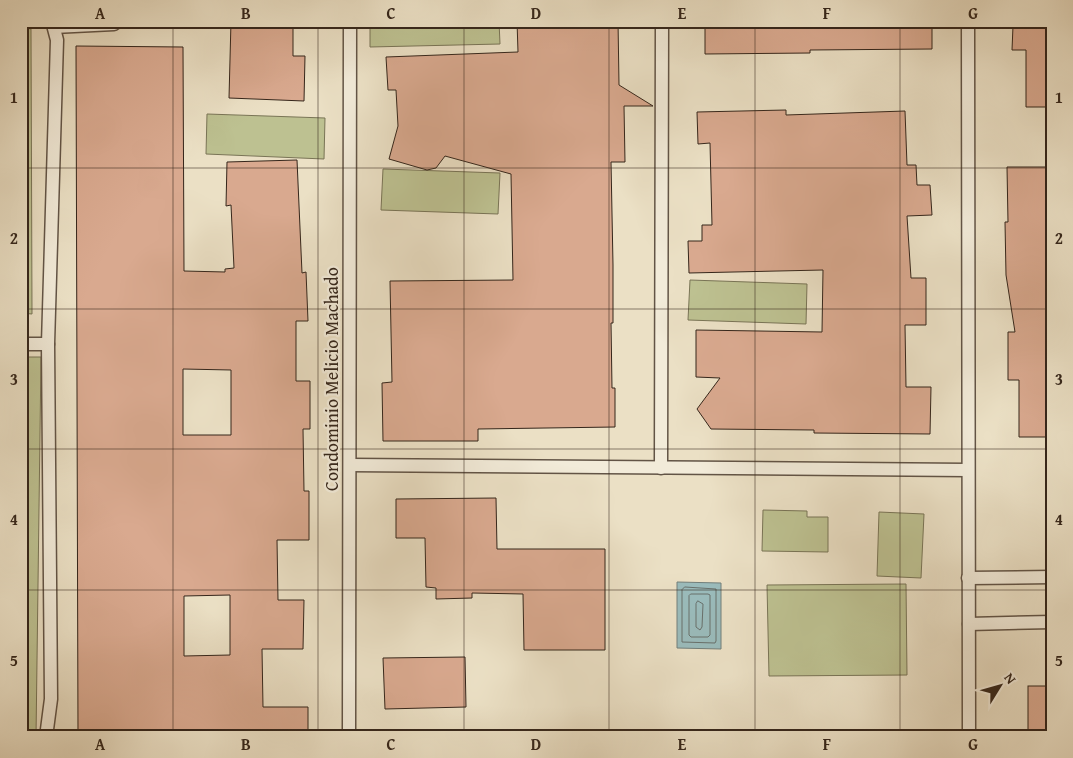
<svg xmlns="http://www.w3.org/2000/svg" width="1073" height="758" font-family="'Gentium Book Plus',serif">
  <rect width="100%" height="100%" fill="#ebe0c5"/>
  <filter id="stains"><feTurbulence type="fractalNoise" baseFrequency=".004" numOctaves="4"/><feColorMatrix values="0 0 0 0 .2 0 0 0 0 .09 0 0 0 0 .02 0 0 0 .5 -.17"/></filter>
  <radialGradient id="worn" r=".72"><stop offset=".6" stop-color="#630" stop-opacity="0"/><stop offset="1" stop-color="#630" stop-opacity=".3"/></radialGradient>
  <!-- green -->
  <g fill="#bdc191" stroke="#797456">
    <polygon points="370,21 499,21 500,44 370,47"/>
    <polygon points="21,27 31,29 32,314 21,313"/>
    <polygon points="207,114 325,118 324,159 206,154"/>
    <polygon points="383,169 500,173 498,214 381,210"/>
    <polygon points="690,280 807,284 806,324 688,320"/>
    <polygon points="21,357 41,357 36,737 21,737"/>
    <polygon points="763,510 807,511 807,517 828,517 828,552 762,551"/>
    <polygon points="879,512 924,514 921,578 877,576"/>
    <polygon points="906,584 907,675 769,676 767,585"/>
  </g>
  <!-- water -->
  <polygon fill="#9abbbb" stroke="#727f7b" points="677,582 721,583 721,649 677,648"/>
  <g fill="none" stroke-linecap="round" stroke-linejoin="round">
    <!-- shore -->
    <g stroke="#68706b" stroke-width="1">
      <polygon points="685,587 716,589 716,641 715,643 682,642 682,590"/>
      <polygon points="691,594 708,594 710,595 710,635 708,637 691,637 689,635 689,596"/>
      <polygon points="698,601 703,604 702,627 700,630 696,627 696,604"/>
    </g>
  </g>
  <!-- building -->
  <g fill="#d9a98f" stroke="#35261b" fill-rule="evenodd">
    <polygon points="231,21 293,21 293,56 305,56 304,101 229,98"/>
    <polygon points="517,21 618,21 619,85 653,106 624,106 625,162 611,162 613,265 613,323 611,323 612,388 615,388 615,427 478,429 478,441 383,441 382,383 392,382 390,281 513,280 511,174 445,156 436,168 427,170 389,159 398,126 396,90 388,90 386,57 518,52"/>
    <polygon points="705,21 932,21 932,49 810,50 810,53 705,54"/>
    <polygon points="1013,26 1052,26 1052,107 1026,107 1026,50 1012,50"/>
    <path d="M76,46L183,47L184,271L225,272V269L234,268L231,205L226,206L227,162L297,160L302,273L306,272L308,321H296V381H310V429H303L304,491H309V540H277L278,600H304L303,649H262L263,707H308V737H78ZM183,369L231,370V435H183ZM230,595V655L184,656V596Z"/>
    <polygon points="786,110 786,115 905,111 907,165 916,165 917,185 930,185 932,215 907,216 911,278 926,278 926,325 905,325 906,387 931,387 930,434 814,433 814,430 711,429 697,409 720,378 696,377 696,330 822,332 823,270 689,273 688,241 702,241 702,225 712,225 710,143 698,144 697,112"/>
    <polygon points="1007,167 1052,167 1052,437 1019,437 1019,380 1008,380 1008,332 1015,332 1006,275 1005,222 1008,222"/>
    <polygon points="496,498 497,549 605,549 605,650 524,650 523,594 472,593 472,598 436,599 436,588 426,587 425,538 396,538 396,499"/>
    <polygon points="465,657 466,707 385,709 383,658"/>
    <rect x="1028" y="686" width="24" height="51"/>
  </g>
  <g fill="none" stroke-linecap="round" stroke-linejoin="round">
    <defs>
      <g id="service">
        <polyline points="968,21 969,737"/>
        <polyline points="54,27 114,24 117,21"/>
        <polyline points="21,344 48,344"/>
        <polyline points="350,465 968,470"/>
        <polyline points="661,468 662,21"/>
        <polyline points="968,578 1052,577"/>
        <polyline points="969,624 1052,622"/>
        <polyline points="46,737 51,699 48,344 57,40 52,21"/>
        <polyline points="349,737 350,21"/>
      </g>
    </defs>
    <!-- service casing -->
    <use href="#service" stroke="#625446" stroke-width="15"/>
    <!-- service -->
    <use href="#service" stroke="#f2ebd9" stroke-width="12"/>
  </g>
  <!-- grid -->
  <path fill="none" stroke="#35261b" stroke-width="1" stroke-opacity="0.55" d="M173,21V737M318,21V737M464,21V737M609,21V737M755,21V737M900,21V737M21,168H1052M21,309H1052M21,449H1052M21,590H1052"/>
  <g text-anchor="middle" stroke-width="4.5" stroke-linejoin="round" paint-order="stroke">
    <!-- street labels -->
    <g font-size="18" fill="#35261b" stroke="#f2ebd9">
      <text transform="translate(332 379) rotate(-90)" y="6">Condominio Melicio Machado</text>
    </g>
  </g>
  <!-- margin -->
  <rect width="1073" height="758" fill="none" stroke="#ebe0c5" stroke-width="55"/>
  <!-- north arrow -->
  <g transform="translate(1000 686) rotate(53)" stroke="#f2ebd9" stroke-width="4" paint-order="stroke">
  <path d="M0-4L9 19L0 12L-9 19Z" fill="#35261b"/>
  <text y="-8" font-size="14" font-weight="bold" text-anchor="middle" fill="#35261b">N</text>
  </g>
  <rect x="28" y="28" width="1018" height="702" fill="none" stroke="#35261b" stroke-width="2"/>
  <g font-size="16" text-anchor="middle" font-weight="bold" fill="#35261b">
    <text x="100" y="19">A</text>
    <text x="246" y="19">B</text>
    <text x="391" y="19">C</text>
    <text x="536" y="19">D</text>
    <text x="682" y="19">E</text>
    <text x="827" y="19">F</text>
    <text x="973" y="19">G</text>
    <text x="14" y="103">1</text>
    <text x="1059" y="103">1</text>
    <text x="14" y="244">2</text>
    <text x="1059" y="244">2</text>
    <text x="14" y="385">3</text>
    <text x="1059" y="385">3</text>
    <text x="14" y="525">4</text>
    <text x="1059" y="525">4</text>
    <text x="14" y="666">5</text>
    <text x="1059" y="666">5</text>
    <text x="100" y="750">A</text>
    <text x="246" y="750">B</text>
    <text x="391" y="750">C</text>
    <text x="536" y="750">D</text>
    <text x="682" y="750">E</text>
    <text x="827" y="750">F</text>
    <text x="973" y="750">G</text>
  </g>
  <rect width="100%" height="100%" filter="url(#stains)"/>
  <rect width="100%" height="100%" fill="url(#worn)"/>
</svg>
